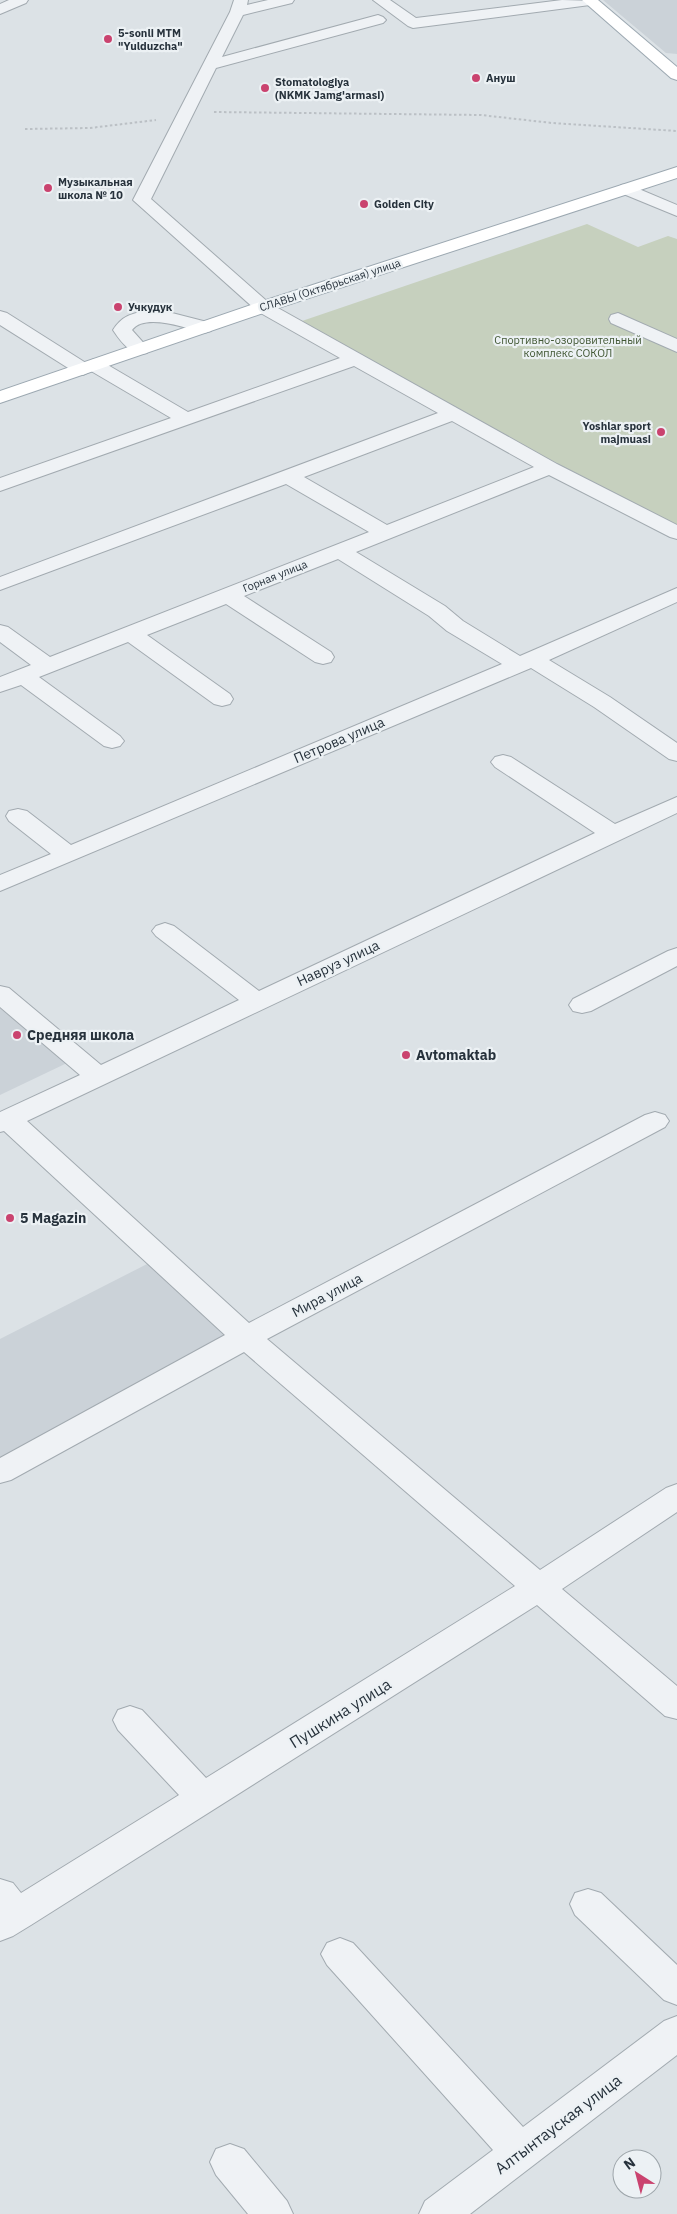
<svg xmlns="http://www.w3.org/2000/svg" width="677" height="2214" font-family="'IBM Plex Sans',sans-serif">
  <rect width="100%" height="100%" fill="#dce2e6"/>
  <!-- built -->
  <g fill="#cbd2d8">
    <polygon points="603,0 677,0 677,54 666,53"/>
    <polygon points="0,1008 67,1063 0,1095"/>
    <polygon points="151,1262 235,1337 0,1463 0,1339"/>
  </g>
  <!-- green -->
  <polygon fill="#c6d0be" points="587,224 638,247 668,236 677,239 677,525 504,436 302,321"/>
  <g fill="none" stroke-linecap="round" stroke-linejoin="round">
    <defs>
      <g id="minor">
        <polygon points="9,0 28,0 26,3 0,14 0,4"/>
        <path d="M234,0H248L247,5L268,0H294L292,3L243,15L222,57L378,15L383,17L386,20L383,23L216,68L151,199L269,303L557,464L677,525V539L670,537L549,475L356,552L445,606L463,621L520,656L677,588V602L549,660L610,697L677,743V761L669,759L594,707L531,668L0,891V875L51,854L9,821L6,816L9,811L18,809L27,811L71,845L502,664L447,631L429,616L338,559L244,596L331,652L334,657L331,662L323,664L315,662L226,604L147,635L230,694L233,699L230,704L222,706L214,704L128,642L39,677L120,736L124,741L120,746L112,748L104,746L21,685L0,692V677L31,665L0,642V625L8,627L50,657L369,532L286,484L0,590V577L438,413L354,366L0,491V478L171,418L91,371L83,375L76,373L0,325V311L7,313L86,363L94,359L101,361L188,412L340,358L257,311L133,200L230,12ZM452,421L534,467L387,525L304,477Z"/>
        <polygon points="373,0 390,0 416,18 562,0 597,1 595,4 590,5 413,28 408,26"/>
        <polygon points="627,184 677,205 677,216 621,193 618,189 621,185"/>
        <path d="M148,311L172,313L211,323L213,327L211,331L204,333C186,328 145,313 132,330L149,349L147,353C132,357 121,342 113,330C122,316 132,313 148,311Z"/>
        <polygon points="618,313 677,339 677,352 611,323 609,319 611,315"/>
        <polygon points="503,755 511,757 615,824 677,797 677,813 27,1121 249,1323 645,1115 655,1112 665,1115 669,1121 665,1127 267,1339 540,1570 666,1488 677,1484 677,1512 562,1589 677,1686 677,1719 665,1716 537,1605 31,1925 13,1936 0,1941 0,1879 13,1883 21,1893 179,1795 118,1730 113,1720 118,1710 130,1706 142,1710 206,1778 515,1586 244,1352 11,1480 0,1483 0,1458 225,1335 4,1131 0,1132 0,1112 80,1075 0,1007 0,986 9,988 101,1065 239,1000 156,936 152,931 156,926 165,923 174,926 259,991 595,833 495,767 491,762 495,757"/>
        <polygon points="677,948 677,966 591,1011 582,1013 573,1011 569,1005 573,999 668,951"/>
        <polygon points="588,1889 601,1893 677,1965 677,2005 664,2000 575,1915 570,1904 575,1893"/>
        <polygon points="340,1938 353,1943 523,2127 664,2021 677,2016 677,2055 470,2214 419,2214 425,2201 493,2150 327,1965 321,1954 327,1943"/>
        <polygon points="230,2144 244,2149 287,2201 293,2214 248,2214 216,2175 210,2162 216,2149"/>
      </g>
      <g id="major">
        <polygon points="582,0 598,0 677,67 677,80 671,78"/>
        <polygon points="677,167 677,178 269,311 0,403 0,391 257,303"/>
      </g>
    </defs>
    <!-- minor casing -->
    <use href="#minor" stroke="#a2aab0" stroke-width="2"/>
    <!-- major casing -->
    <use href="#major" stroke="#9ca8b1" stroke-width="2"/>
    <!-- path -->
    <g stroke="#bbc0c5" stroke-width="2" stroke-dasharray="2.5 2.5" stroke-linecap="butt">
      <polyline points="214,112 481,115 552,123 677,131"/>
      <polyline points="25,129 90,128 156,120"/>
    </g>
    <!-- minor -->
    <use href="#minor" fill="#eff2f5" fill-rule="evenodd"/>
    <!-- major -->
    <use href="#major" fill="#fff" fill-rule="evenodd"/>
  </g>
  <!-- markers -->
  <g fill="#ca436f" stroke="#ecf1f4" stroke-width="2">
    <circle cx="108" cy="39" r="5"/>
    <circle cx="476" cy="78" r="5"/>
    <circle cx="265" cy="88" r="5"/>
    <circle cx="48" cy="188" r="5"/>
    <circle cx="364" cy="204" r="5"/>
    <circle cx="118" cy="307" r="5"/>
    <circle cx="661" cy="432" r="5"/>
    <circle cx="17" cy="1035" r="5"/>
    <circle cx="406" cy="1055" r="5"/>
    <circle cx="10" cy="1218" r="5"/>
  </g>
  <g text-anchor="middle" stroke-width="4.5" stroke-linejoin="round" paint-order="stroke">
    <!-- far-poi labels -->
    <g font-size="11" font-weight="bold" fill="#27323c" stroke="#ecf1f4" text-anchor="start">
      <text x="118" y="37">5-sonli MTM<tspan x="118" dy="13">"Yulduzcha"</tspan></text>
      <text x="486" y="82">Ануш</text>
      <text x="275" y="86">Stomatologiya<tspan x="275" dy="13">(NKMK Jamg'armasi)</tspan></text>
      <text x="58" y="186">Музыкальная<tspan x="58" dy="13">школа № 10</tspan></text>
      <text x="374" y="208">Golden City</text>
      <text x="128" y="311">Учкудук</text>
      <text x="651" y="430" text-anchor="end">Yoshlar sport<tspan x="651" dy="13">majmuasi</tspan></text>
    </g>
    <!-- far-street labels -->
    <g font-size="11" fill="#27323c" stroke="#ecf1f4">
      <text transform="translate(330 285) rotate(-18)" y="4">СЛАВЫ (Октябрьская) улица</text>
      <text transform="translate(275 576) rotate(-22)" y="4">Горная улица</text>
    </g>
    <!-- far-park labels -->
    <g font-size="11" fill="#415734" stroke="#ecf1f4">
      <text x="568" y="344">Спортивно-озоровительный<tspan x="568" dy="13">комплекс СОКОЛ</tspan></text>
    </g>
    <!-- street labels -->
    <g font-size="14" fill="#27323c" stroke="#ecf1f4">
      <text transform="translate(339 740) rotate(-23)" y="5">Петрова улица</text>
      <text transform="translate(338 963) rotate(-25)" y="5">Навруз улица</text>
      <text transform="translate(327 1295) rotate(-28)" y="5">Мира улица</text>
    </g>
    <!-- poi labels -->
    <g font-size="14" font-weight="bold" fill="#27323c" stroke="#ecf1f4" text-anchor="start">
      <text x="27" y="1040">Средняя школа</text>
      <text x="416" y="1060">Avtomaktab</text>
      <text x="20" y="1223">5 Magazin</text>
    </g>
    <!-- near-street labels -->
    <g font-size="16" fill="#27323c" stroke="#ecf1f4">
      <text transform="translate(340 1713) rotate(-32)" y="6">Пушкина улица</text>
      <text transform="translate(558 2124) rotate(-37)" y="6">Алтынтауская улица</text>
    </g>
  </g>
  <!-- north arrow -->
  <g transform="translate(637 2174) rotate(324)"><circle r="24" fill="#ecf1f4" stroke="#9da5aa"/>
  <path d="M0-4L9 19L0 12L-9 19Z" fill="#ca436f"/>
  <text y="-8" font-size="14" font-weight="bold" text-anchor="middle" fill="#27323c">N</text>
  </g>
</svg>
